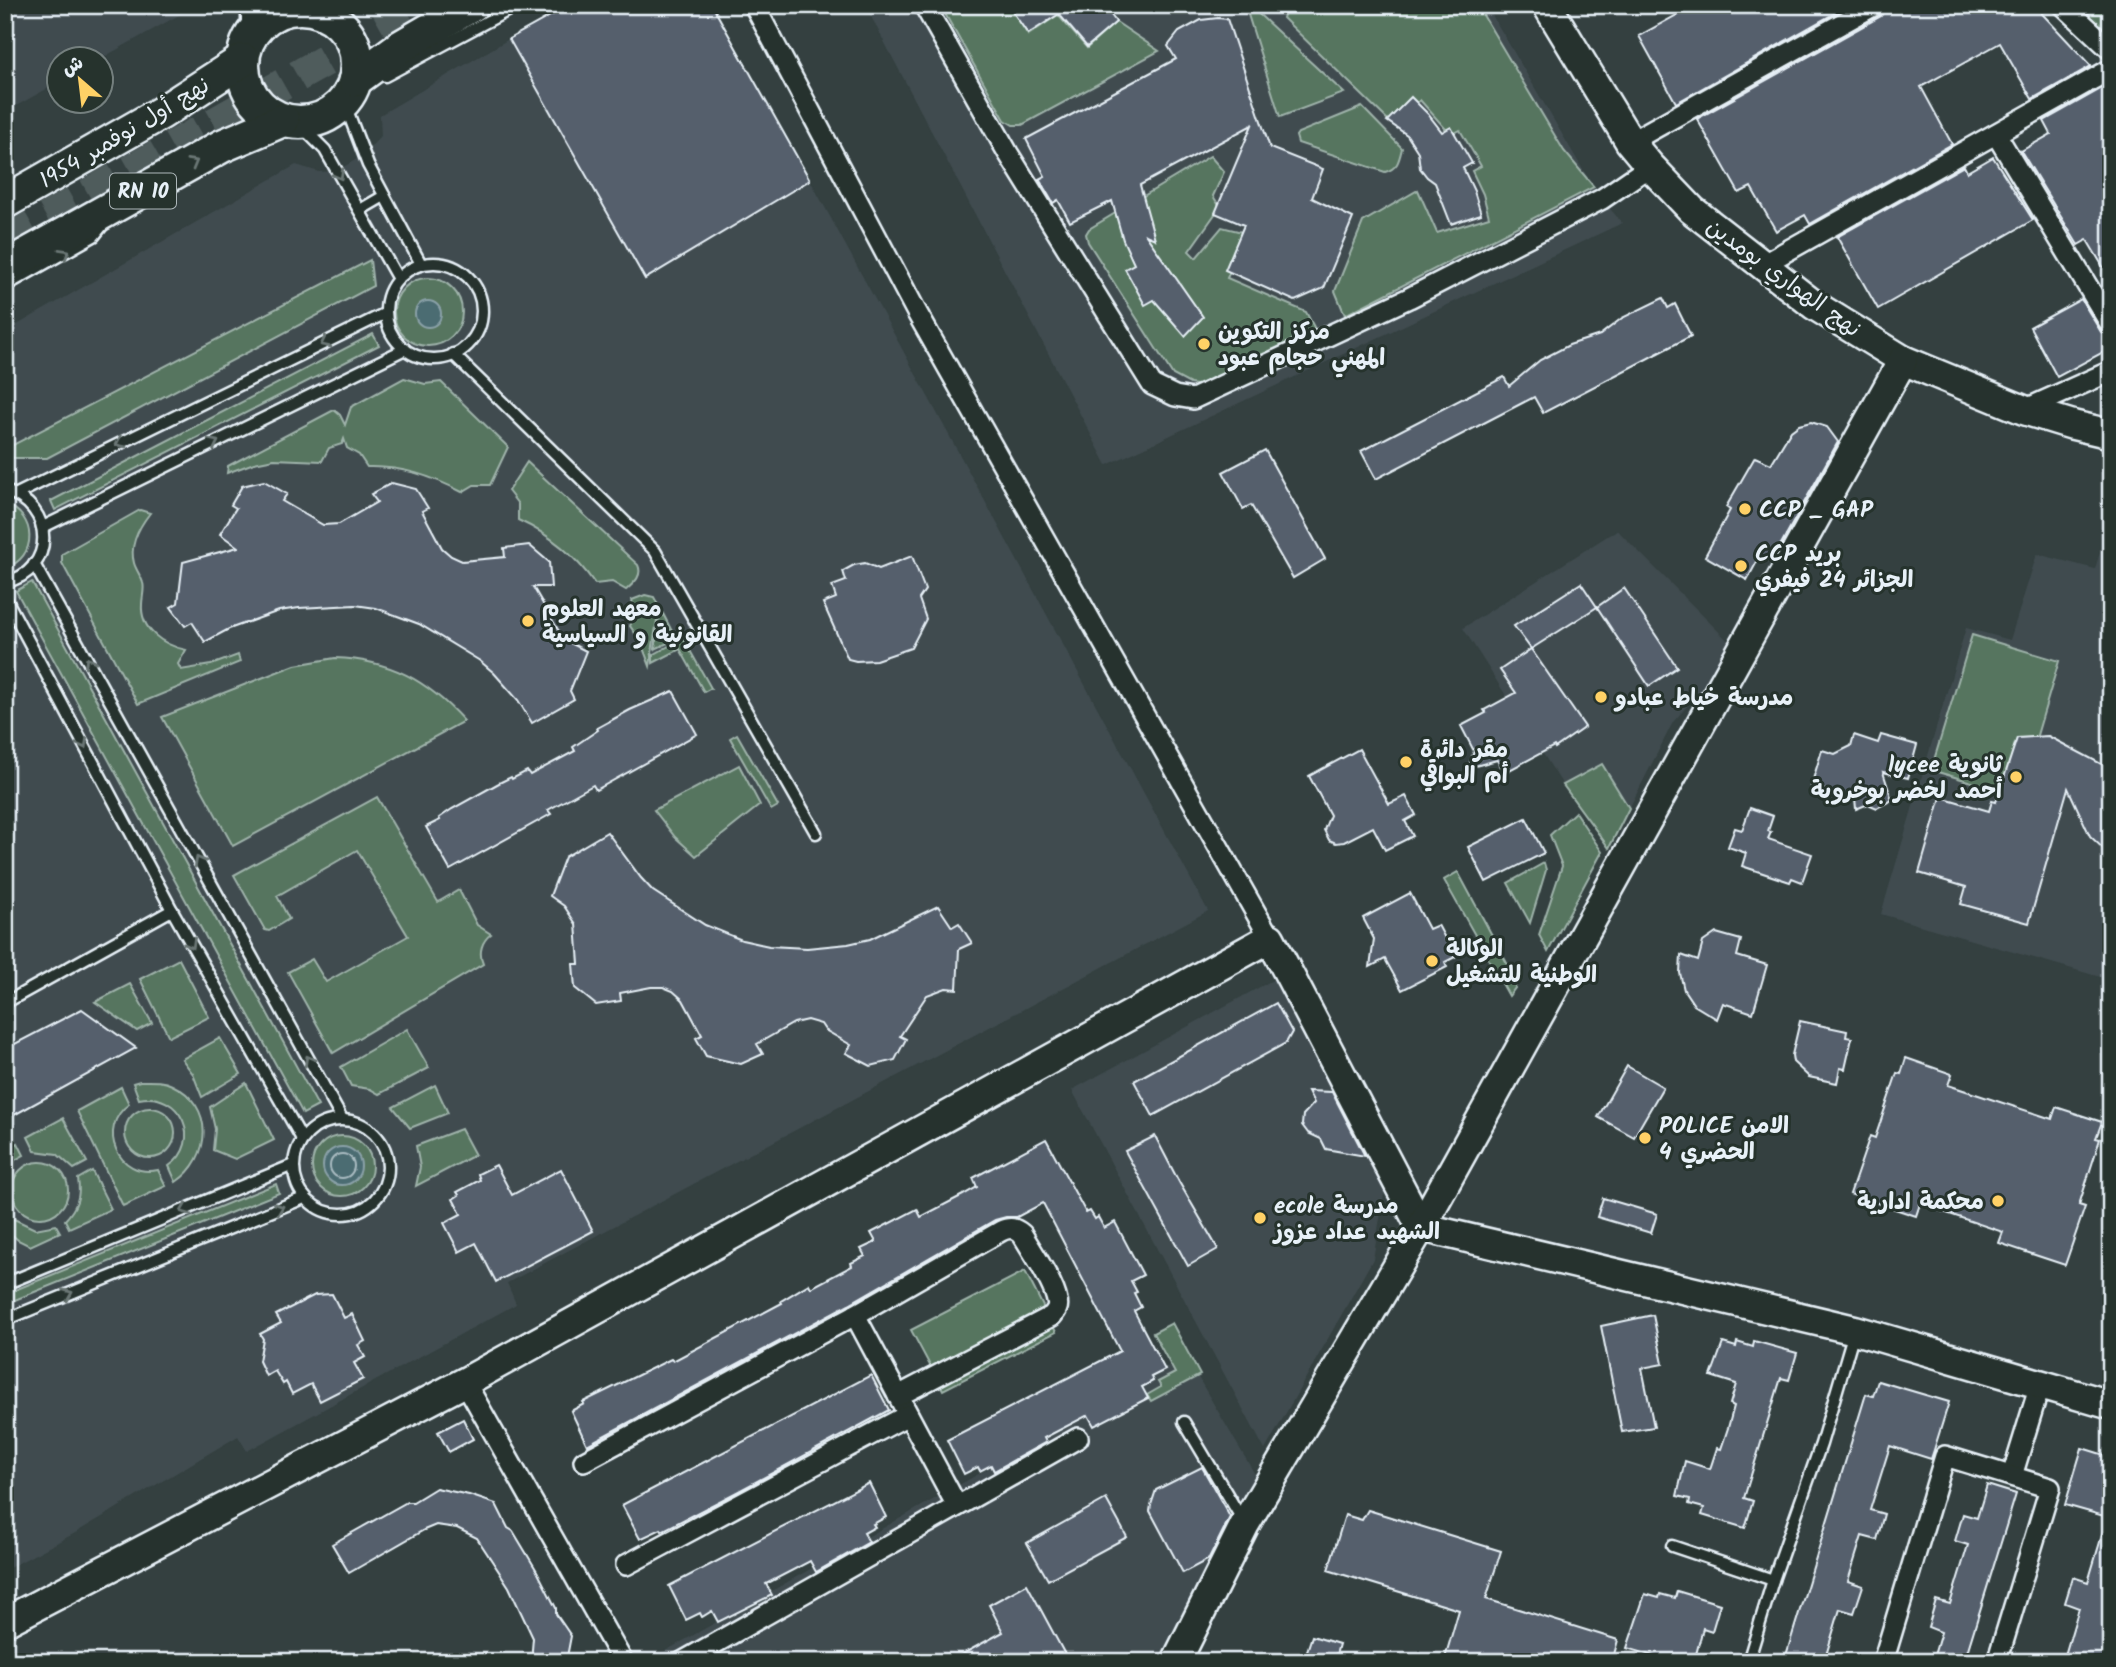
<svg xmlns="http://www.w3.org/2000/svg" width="2116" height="1667" font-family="Kalam,'Playpen Sans Arabic',sans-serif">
  <rect width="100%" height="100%" fill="#344040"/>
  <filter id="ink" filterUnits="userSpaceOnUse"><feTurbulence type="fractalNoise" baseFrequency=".0143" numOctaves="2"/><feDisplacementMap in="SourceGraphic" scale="14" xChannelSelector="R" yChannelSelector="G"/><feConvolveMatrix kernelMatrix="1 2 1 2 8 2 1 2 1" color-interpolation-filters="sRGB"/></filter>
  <g filter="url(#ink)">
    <!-- built -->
    <g fill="#414c50">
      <polygon points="5,5 197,5 100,59 60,60 59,82 5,112"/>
      <polygon points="865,5 1486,5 1596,192 1622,223 1107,465"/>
      <polygon points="509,39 645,279 810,180 1208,911 507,1283 516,1304 247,1451 238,1436 75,1533 5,1570 5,332 296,165 319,172 337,171 362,156 381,136 380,115"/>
      <polygon points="1617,530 1734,647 1718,671 1673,722 1609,848 1563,785 1463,628"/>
      <polygon points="2104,539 2111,541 2111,980 1881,914 1966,628 2010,640 2037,554 2095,569"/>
      <polygon points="1282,975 1387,1177 1373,1259 1265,1450 1072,1090"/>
      <polygon points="1186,1357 1270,1500 1182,1662 646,1662"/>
    </g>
    <!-- green -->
    <g fill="#56755e" stroke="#9fb3ab" stroke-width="2">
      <polygon points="940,5 1009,5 1028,35 1058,15 1087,48 1116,22 1159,51 1022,125 1013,125 1005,120"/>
      <path d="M1128,5H1164C1153,14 1137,16 1128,5Z"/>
      <polygon points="1245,5 1249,5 1344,93 1280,117"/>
      <polygon points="1287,5 1477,5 1564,151 1594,187 1345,315 1335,291 1363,222 1418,190 1437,233 1489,217 1483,194 1472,171 1481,166 1460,130 1451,135 1420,100 1396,124 1391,123 1283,18"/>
      <polygon points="2078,5 2111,5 2111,40"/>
      <path d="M1362,107L1402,148C1399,161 1398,168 1385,172L1298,143L1296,136L1298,133Z"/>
      <polygon points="1210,156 1224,172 1213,196 1220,207 1189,251 1196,258 1222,227 1246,233 1227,278 1306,312 1315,329 1203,386 1190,384 1173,375 1088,242 1086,234 1089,229"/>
      <polygon points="370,260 373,286 47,458 14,458 5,453 5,449"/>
      <circle cx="428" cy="312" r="34"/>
      <polygon points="373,334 379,345 55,510 51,501"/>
      <path d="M404,378L425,384L441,382L508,447L490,485H474L462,492C431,476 402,466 367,467L359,455L347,448L344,439L342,444L329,448L322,461L274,459L254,463L227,473L228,466L334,410L340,415L345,425L351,407Z"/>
      <path d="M527,462L638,565C643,576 634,583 626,590L612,582L595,584C576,556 549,534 518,520V504L508,491Z"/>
      <path d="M5,504C37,515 38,558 5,568Z"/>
      <path d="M140,510L150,513C139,527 129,545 134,563C136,570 141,576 143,583C145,588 142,598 142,604C140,630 163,645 186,650L178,664L181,670L211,665L238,655L240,662L138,704L62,563V554Z"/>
      <polygon points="32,582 318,1106 303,1114 16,591"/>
      <polygon points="645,595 654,597 659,607 650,666 640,640 630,626 635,614 632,600"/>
      <polygon points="660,608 676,639 655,649"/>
      <polygon points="1972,635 2059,661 2019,796 1931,770"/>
      <polygon points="683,638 711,688 704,692 680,649 653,663 653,655"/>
      <path d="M335,658C390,660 427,680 464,721L233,846L162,717L295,665Z"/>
      <polygon points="737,734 778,806 771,810 730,738"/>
      <polygon points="1602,764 1629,808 1609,848 1563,785"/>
      <polygon points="739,765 760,805 696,856 675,837 654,810"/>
      <path d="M377,797L438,902L459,890L477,925L491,934C482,941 478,952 483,964L333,1053L288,972L312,959L326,982L408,936L357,850L277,896L289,919L269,931L265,930L234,875Z"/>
      <polygon points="1575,812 1602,852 1548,952 1539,935 1562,866 1550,835"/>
      <polygon points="1544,863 1546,870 1530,923 1508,883"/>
      <polygon points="1458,872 1516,980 1515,988 1509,996 1444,880"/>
      <polygon points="179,959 209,1017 169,1037 140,979"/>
      <polygon points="130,984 152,1023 137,1031 95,1002"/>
      <polygon points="407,1029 429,1068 379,1094 370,1089 351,1086 341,1067"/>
      <polygon points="220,1038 241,1074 202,1097 193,1074 182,1059"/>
      <path d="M140,1081C151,1081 162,1080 172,1085C215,1105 212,1158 176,1182L169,1166C204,1142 181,1090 139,1099L133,1083Z"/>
      <polygon points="246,1083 274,1140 235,1159 213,1150 215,1129 210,1107"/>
      <polygon points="435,1085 448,1113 410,1128 393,1107"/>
      <path d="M121,1087L129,1104C96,1128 118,1179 158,1170L166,1186L123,1206L77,1111Z"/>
      <circle cx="150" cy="1133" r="25"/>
      <polygon points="63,1118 87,1162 74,1169 57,1154 35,1151 28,1137"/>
      <polygon points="461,1129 475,1155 416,1186 420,1167 416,1146"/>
      <circle cx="342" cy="1166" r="30"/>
      <polygon points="18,1143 24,1155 15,1160 5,1173 5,1151"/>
      <circle cx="40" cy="1190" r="28"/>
      <path d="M92,1171L111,1209L69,1228L65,1220C77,1207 81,1196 78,1179Z"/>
      <polygon points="276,1184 279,1193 5,1304 5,1294"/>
      <polygon points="14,1219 35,1229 56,1225 60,1232 30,1246 18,1240 5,1229 5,1224"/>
      <polygon points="1025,1271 1056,1332 943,1390 911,1330"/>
      <polygon points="1172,1323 1200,1375 1151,1401 1147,1395 1161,1387 1158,1382 1175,1373 1153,1333"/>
    </g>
    <!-- water -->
    <g fill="#4c6c72" stroke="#8aa1a8" stroke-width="2">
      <circle cx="428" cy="314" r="13"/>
      <circle cx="342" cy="1166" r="19"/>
    </g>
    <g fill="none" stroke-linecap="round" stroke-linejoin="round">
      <!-- shore -->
      <circle stroke="#aabcc2" stroke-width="2" cx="342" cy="1166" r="12"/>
    </g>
    <!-- building -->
    <g fill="#555f6c" stroke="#e8f1f8" stroke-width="2">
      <polygon points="570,5 712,5 810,180 645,279 509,39"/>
      <polygon points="1008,5 1104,5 1116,22 1087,47 1059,14 1028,34"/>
      <polygon points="1695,5 1849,5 1676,103 1639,36"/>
      <polygon points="1887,5 2034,5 2091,66 2032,99 2000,43 1921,87 1952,144 1810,224 1805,215 1776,231 1751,187 1739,193 1697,119 1881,16"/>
      <polygon points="1218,18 1227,19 1270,148 1323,169 1312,198 1353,218 1324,288 1295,301 1225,270 1244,225 1215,213 1252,125 1140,185 1155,239 1146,235 1203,317 1185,336 1154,300 1145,305 1125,269 1134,264 1123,240 1112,201 1070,222 1058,200 1053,203 1039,179 1045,176 1026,139 1176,59 1168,46 1179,32 1201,20"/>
      <polygon points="2108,85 2111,87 2111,280 2087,240 2078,245 2021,151 2051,134 2044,121"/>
      <polygon points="1411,97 1428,114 1442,132 1451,127 1472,163 1463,168 1474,191 1481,214 1451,224 1435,183 1427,177 1420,168 1418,152 1407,135 1387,121"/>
      <polygon points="1993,157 2033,220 1878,309 1837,237 1964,166 1967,172"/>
      <polygon points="1663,298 1668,308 1675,304 1691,336 1543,413 1534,397 1376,479 1361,451 1504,377 1509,386 1540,360 1569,345 1600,335 1622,318"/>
      <polygon points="2081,299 2101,332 2111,337 2111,348 2057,377 2030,327"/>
      <polygon points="1811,422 1827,427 1838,442 1771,562 1760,556 1747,580 1705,556 1730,510 1726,507 1755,457 1771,464 1791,431 1799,425"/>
      <polygon points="1265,450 1325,559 1293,578 1251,505 1243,509 1223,472"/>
      <polygon points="264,481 287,494 282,501 323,525 339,524 377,502 371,494 392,483 416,489 428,508 422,511 442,548 451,556 462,561 505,557 504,548 529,545 549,562 551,587 533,587 560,633 570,643 586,651 570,691 574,699 532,723 518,700 494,673 480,661 419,624 376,608 355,605 299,608 279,611 229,629 205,642 192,622 185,626 171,607 178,603 183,562 238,547 220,534 236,508 231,505 242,486"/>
      <polygon points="912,556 925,590 919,599 926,619 911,648 876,660 856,661 848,659 823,603 836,598 832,586 846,581 843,571 854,565 865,563 879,569"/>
      <polygon points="1581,583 1597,607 1531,649 1514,626"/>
      <polygon points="1624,588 1677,667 1649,686 1597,607"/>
      <polygon points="1531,649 1585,727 1555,748 1554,746 1504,773 1497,760 1468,768 1474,751 1461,726 1486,713 1484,710 1516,693 1500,670"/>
      <polygon points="673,691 697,734 596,790 593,785 548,810 551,814 450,870 426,827 440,820 439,818 452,809 499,783 511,777 512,779 527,771 530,775 575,751 573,747 598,730 597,728 630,710"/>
      <polygon points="1854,735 1878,743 1881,735 1917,745 1908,778 1883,772 1892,800 1877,808 1868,804 1856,809 1855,798 1811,786 1822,750 1835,754 1851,746"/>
      <polygon points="2048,736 2111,769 2111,856 2090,836 2068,788 2029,923 1961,904 1966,887 1919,873 1941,797 1989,811 1992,801 1996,802 2017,738"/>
      <polygon points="1359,749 1389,804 1406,796 1416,815 1405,821 1413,836 1385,850 1373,827 1344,842 1336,843 1329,840 1324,830 1330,815 1309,776"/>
      <polygon points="1750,808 1773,816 1768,831 1771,832 1768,839 1812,854 1802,882 1792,878 1790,882 1742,866 1746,853 1728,847 1735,828 1742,830"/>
      <polygon points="1526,818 1544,853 1486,882 1468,847"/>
      <polygon points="607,832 641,878 653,891 705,925 742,940 769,946 807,948 848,944 870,939 938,906 952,927 959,923 972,943 959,949 957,989 946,988 927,995 900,1036 906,1039 895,1060 871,1066 846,1053 851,1045 825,1030 821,1024 807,1020 794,1023 757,1044 763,1054 741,1064 706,1056 696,1038 702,1035 683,1000 673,991 663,987 651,987 620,993 621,1001 596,1005 575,988 573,964 579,964 576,924 564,906 550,896 565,857"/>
      <polygon points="1410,893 1429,929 1438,925 1455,957 1445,962 1447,967 1402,990 1385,959 1370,967 1374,939 1363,918"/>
      <polygon points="1716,933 1741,940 1737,956 1767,965 1753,1013 1723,1003 1717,1019 1694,1005 1684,990 1680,973 1681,955 1698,961 1703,942"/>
      <polygon points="1276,1003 1292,1032 1286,1043 1153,1116 1134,1081"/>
      <polygon points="82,1009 136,1048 5,1120 5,1049"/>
      <polygon points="1800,1021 1847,1031 1846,1037 1852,1038 1845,1069 1840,1068 1837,1083 1809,1077 1793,1062 1792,1055"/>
      <polygon points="1906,1058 1952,1074 1948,1085 2052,1119 2056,1107 2102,1122 2096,1138 2100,1139 2079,1205 2085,1207 2065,1265 1999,1243 2003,1232 1920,1204 1916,1216 1850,1194 1870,1136 1875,1138 1897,1073 1901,1074"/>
      <polygon points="1627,1066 1663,1087 1634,1137 1598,1117"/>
      <polygon points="1308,1091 1332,1092 1365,1156 1326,1149 1321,1139 1308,1133 1302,1125 1303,1115 1314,1103"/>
      <polygon points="1155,1136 1179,1182 1218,1249 1188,1266 1125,1151"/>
      <polygon points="1046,1139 1086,1213 1090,1211 1095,1219 1098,1217 1104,1228 1115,1222 1143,1275 1131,1281 1137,1292 1134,1293 1141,1307 1134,1311 1165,1370 1151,1377 1153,1381 1142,1387 1148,1398 1094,1426 1088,1415 1044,1438 1046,1442 994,1471 991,1465 980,1471 978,1467 964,1474 947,1440 1120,1351 1043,1203 1017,1217 1006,1217 995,1220 849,1304 587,1445 571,1411 584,1404 583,1402 671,1359 673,1361 782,1303 781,1301 809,1284 811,1288 852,1266 851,1263 865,1256 861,1249 876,1242 871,1233 917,1209 921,1217 963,1195 977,1187 973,1178"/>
      <polygon points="496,1165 512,1195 561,1169 593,1231 496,1282 476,1243 459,1252 444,1223 461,1214 453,1199 459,1195 457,1192 480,1180 478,1174"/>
      <polygon points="1603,1198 1657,1214 1651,1233 1597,1217"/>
      <polygon points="332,1294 344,1318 352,1314 365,1341 358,1345 365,1357 354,1363 363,1379 320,1401 311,1384 292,1394 286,1382 283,1384 275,1371 266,1376 259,1361 263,1339 260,1334 281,1323 276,1315 315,1295"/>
      <polygon points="1653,1315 1663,1364 1642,1368 1654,1427 1622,1432 1601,1326"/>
      <polygon points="1754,1341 1797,1353 1789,1380 1781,1378 1744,1498 1753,1501 1745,1528 1702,1515 1704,1508 1689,1504 1690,1499 1677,1496 1685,1461 1710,1469 1717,1448 1721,1449 1728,1428 1734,1406 1730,1404 1736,1384 1711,1376 1723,1343 1736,1347 1737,1342 1753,1347"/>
      <polygon points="871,1375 889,1410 737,1492 662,1531 661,1529 640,1539 622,1505"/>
      <polygon points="1878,1381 1949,1402 1934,1450 1931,1459 1890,1446 1870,1510 1884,1514 1877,1540 1862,1536 1848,1581 1863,1586 1854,1613 1840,1609 1824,1662 1784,1662 1866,1394 1873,1396"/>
      <polygon points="463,1419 473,1439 449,1452 438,1432"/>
      <polygon points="2082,1448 2111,1457 2111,1518 2065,1505"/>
      <polygon points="1202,1467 1230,1517 1209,1559 1183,1573 1150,1511 1151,1505 1156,1490"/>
      <polygon points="869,1483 886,1517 873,1524 875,1527 864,1533 869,1542 816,1572 810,1561 766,1584 772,1595 718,1622 712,1611 702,1617 700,1613 686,1620 669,1586"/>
      <polygon points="1987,1485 2016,1494 1964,1662 1932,1662 1941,1632 1928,1627 1936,1600 1950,1604 1968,1545 1955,1541 1963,1514 1977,1518"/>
      <polygon points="436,1488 469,1495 496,1504 508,1528 513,1531 537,1571 556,1608 556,1614 571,1636 566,1662 531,1662 533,1638 509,1587 477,1538 457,1528 436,1525 424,1530 349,1573 332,1544 407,1502 413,1502"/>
      <polygon points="1106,1499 1127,1537 1048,1580 1027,1543"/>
      <polygon points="1368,1510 1501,1551 1486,1599 1618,1640 1612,1662 1458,1662 1445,1658 1459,1610 1328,1570 1345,1515 1362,1520"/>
      <polygon points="2106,1522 2111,1523 2111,1637 2103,1662 2063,1662 2079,1608 2065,1603 2073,1577 2088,1582"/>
      <polygon points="1027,1584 1069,1662 948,1662 1003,1632 989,1605"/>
      <polygon points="1677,1591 1720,1604 1712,1631 1703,1628 1694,1662 1656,1662 1657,1657 1627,1648 1645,1594 1659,1598 1660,1594 1675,1598"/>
      <polygon points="1312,1636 1339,1644 1334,1662 1320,1662 1305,1657"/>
    </g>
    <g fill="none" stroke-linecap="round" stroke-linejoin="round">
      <!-- primary-tunnel -->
      <polyline stroke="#4f5b5c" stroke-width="32" stroke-dasharray="32 16" stroke-linecap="butt" points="5,242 423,5"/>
      <defs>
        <g id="lane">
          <polyline points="303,5 305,8"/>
          <polyline points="247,44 247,5"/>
          <polyline points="385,76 518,5"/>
          <polyline points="344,102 368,165 421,264"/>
          <polyline points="297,122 325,150 398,279"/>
          <polyline points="360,210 384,196"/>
          <circle cx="434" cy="311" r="48"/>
          <polyline points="5,286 94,236 102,226"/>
          <polyline points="453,354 655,551 816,833"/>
          <path d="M5,491C56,505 56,572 5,582"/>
          <polyline points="17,494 386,313"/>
          <polyline points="43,527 405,349"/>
          <polyline points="34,564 342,1119"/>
          <polyline points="5,597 172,910 302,1139"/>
          <polyline points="5,1003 172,910"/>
          <circle cx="341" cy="1167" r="47"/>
          <polyline points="5,1284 293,1165"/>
          <polyline points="5,1320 304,1198"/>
          <polyline points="1184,1422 1243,1521"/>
          <polyline points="1672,1546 1773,1580"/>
          <polyline points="1748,1662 1773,1580 1821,1444 1854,1332"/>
        </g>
        <g id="street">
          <polyline points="754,5 916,311 1270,938"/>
          <polyline points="924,5 1008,153 1152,385 1175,396 1193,399 1409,298 1602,199 1650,166"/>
          <polyline points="2063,5 2111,50"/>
          <polyline points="1996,134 2111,325"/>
          <polyline points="1630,142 1875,5"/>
          <polyline points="1762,265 2111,69"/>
          <polyline points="2024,410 2111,371"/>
          <polyline points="855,1315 957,1506"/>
          <polyline points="465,1382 623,1662"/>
          <path d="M584,1461L855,1315L1001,1231C1010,1227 1015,1228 1022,1234C1032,1251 1054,1283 1057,1301C1059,1307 1056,1311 1052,1316L898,1396"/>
          <polyline points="2012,1476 2040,1385"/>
          <polyline points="626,1565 908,1415"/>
          <polyline points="682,1662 1078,1438"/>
          <polyline points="1883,1662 1945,1456 2050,1488 1997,1662"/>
        </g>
        <g id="secondary">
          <polyline points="1547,5 1630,142 1650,166 1692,210 1814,305 1903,360 2024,410 2073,425 2111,434"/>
          <polyline points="5,1622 465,1382 1270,938 1421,1227 1855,1330 2111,1405"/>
          <polyline points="1176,1662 1245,1524 1421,1227 1903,360"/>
        </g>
        <g id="primary">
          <circle cx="300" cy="65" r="57"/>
          <polyline points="355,80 400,47 472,5"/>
          <polyline points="5,202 161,113 243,60"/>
          <polyline points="5,267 222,146 283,120"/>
        </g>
      </defs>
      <!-- lane casing -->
      <use href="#lane" stroke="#e8f1f8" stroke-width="15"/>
      <!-- street casing -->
      <use href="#street" stroke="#e8f1f8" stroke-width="24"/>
      <!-- secondary casing -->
      <use href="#secondary" stroke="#e8f1f8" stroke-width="33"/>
      <!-- primary casing -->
      <use href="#primary" stroke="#e8f1f8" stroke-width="37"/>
      <!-- lane -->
      <use href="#lane" stroke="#26332d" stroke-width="10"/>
      <!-- street -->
      <use href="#street" stroke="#26332d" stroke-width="19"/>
      <!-- secondary -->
      <use href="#secondary" stroke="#26332d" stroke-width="28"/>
      <!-- primary -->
      <use href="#primary" stroke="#26332d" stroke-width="32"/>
    </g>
    <!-- one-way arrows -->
    <defs><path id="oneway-chevron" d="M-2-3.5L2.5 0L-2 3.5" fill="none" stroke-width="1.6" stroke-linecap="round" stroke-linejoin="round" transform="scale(1.75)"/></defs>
    <g stroke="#6a7674">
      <use href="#oneway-chevron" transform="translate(193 163) rotate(-30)"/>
      <use href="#oneway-chevron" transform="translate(339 175) rotate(61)"/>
      <use href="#oneway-chevron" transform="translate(65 253) rotate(-30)"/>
      <use href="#oneway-chevron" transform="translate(325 343) rotate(154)"/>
      <use href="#oneway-chevron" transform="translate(120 443) rotate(154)"/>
      <use href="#oneway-chevron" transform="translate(214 443) rotate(-26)"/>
      <use href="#oneway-chevron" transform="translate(89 662) rotate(-119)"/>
      <use href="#oneway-chevron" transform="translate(83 744) rotate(62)"/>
      <use href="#oneway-chevron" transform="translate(199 861) rotate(-119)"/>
      <use href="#oneway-chevron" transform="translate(191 944) rotate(60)"/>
      <use href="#oneway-chevron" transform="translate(309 1060) rotate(-119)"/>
      <use href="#oneway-chevron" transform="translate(279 1208) rotate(-22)"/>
      <use href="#oneway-chevron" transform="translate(185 1210) rotate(158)"/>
      <use href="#oneway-chevron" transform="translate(68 1294) rotate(-22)"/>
    </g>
  </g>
  <!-- markers -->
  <g fill="#ffd166" stroke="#26332d" stroke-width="2.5">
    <circle cx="1204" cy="344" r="7"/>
    <circle cx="1745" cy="509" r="7"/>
    <circle cx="1741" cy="566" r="7"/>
    <circle cx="528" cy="621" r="7"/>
    <circle cx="1601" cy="697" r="7"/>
    <circle cx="1406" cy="762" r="7"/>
    <circle cx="2016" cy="777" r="7"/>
    <circle cx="1432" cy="961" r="7"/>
    <circle cx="1645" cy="1138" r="7"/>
    <circle cx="1998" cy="1201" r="7"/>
    <circle cx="1260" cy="1218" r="7"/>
  </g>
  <g text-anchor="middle" stroke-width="6" stroke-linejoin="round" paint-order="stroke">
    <!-- shield labels -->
    <rect fill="#26332d" stroke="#aeb8bb" stroke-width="2" x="110" y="173.5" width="66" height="35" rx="5"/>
    <g font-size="21" font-weight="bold" fill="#e8f1f8">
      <text x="143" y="198">RN 10</text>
    </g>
    <!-- street labels -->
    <g font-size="23" fill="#e8f1f8" stroke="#26332d">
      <text transform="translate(124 132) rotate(-31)" y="8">نهج أول نوفمبر 1954</text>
      <text transform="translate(1784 277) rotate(36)" y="8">نهج الهواري بومدين</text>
    </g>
    <!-- poi labels -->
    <g font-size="23" font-weight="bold" fill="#e8f1f8" stroke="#26332d" text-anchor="start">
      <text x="1218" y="339">مركز التكوين<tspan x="1218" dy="26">المهني حجام عبود</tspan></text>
      <text x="1759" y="517">CCP _ GAP</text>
      <text x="1755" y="561">CCP بريد<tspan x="1755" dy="26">الجزائر 24 فيفري</tspan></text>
      <text x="542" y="616">معهد العلوم<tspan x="542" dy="26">القانونية و السياسية</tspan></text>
      <text x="1615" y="705">مدرسة خياط عبادو</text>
      <text x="1420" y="757">مقر دائرة<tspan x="1420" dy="26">أم البواقي</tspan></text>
      <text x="2002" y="772" text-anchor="end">lycee ثانوية<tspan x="2002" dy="26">أحمد لخضر بوخروبة</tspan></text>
      <text x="1446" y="956">الوكالة<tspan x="1446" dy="26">الوطنية للتشغيل</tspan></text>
      <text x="1659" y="1133">POLICE الامن<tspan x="1659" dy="26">الحضري 4</tspan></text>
      <text x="1984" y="1209" text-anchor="end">محكمة ادارية</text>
      <text x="1274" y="1213">ecole مدرسة<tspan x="1274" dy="26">الشهيد عداد عزوز</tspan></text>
    </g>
  </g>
  <!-- margin -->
  <rect width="2116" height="1667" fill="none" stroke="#26332d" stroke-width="28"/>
  <rect x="14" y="14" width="2088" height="1639" fill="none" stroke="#e8f1f8" stroke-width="2.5" filter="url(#ink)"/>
  <!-- north arrow -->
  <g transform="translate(80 80) rotate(332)"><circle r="33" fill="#26332d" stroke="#747f7e" stroke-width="2"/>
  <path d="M0-5L12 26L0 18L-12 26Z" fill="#ffd166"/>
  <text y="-10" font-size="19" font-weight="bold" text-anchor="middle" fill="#e8f1f8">ش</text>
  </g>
</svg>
